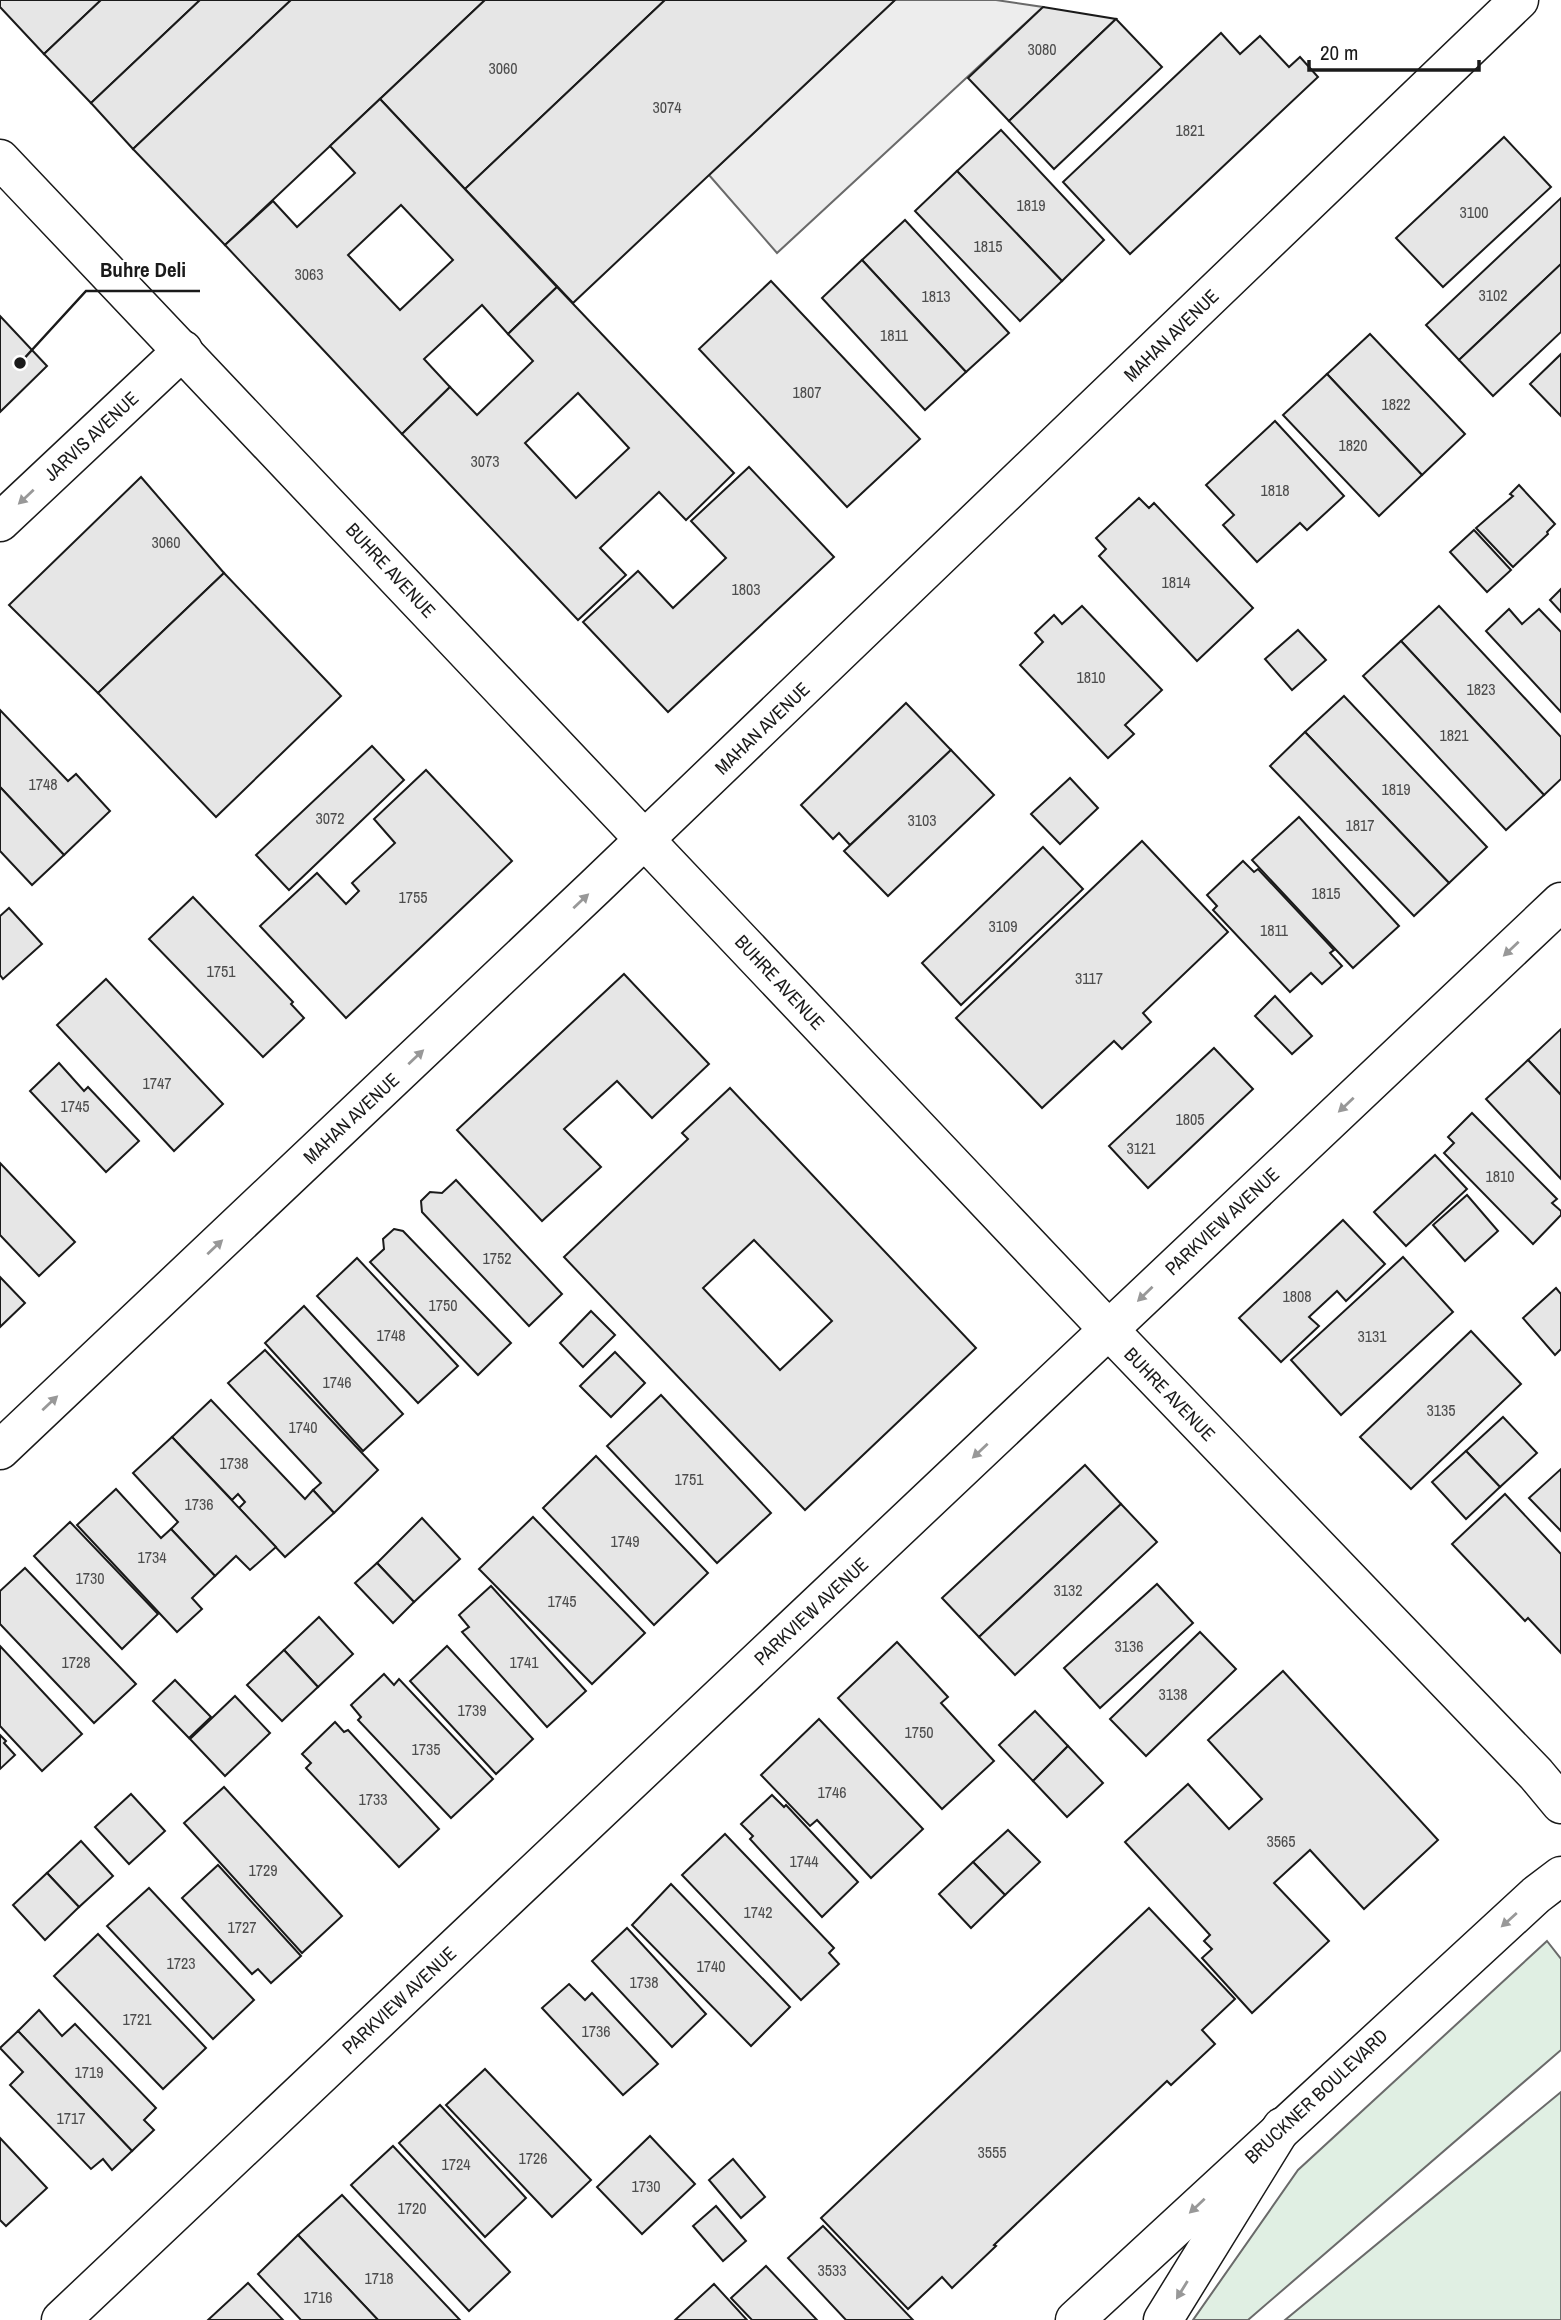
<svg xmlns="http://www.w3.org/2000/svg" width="1561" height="2320" font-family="'Archivo Narrow',sans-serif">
  <rect width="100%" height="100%" fill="#fff"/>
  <!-- green -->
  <g fill="#e0efe3" stroke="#6a6a6a" stroke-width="2">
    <polygon points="1547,1941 1561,1959 1561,2050 1248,2320 1193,2320 1298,2170"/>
    <polygon points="1561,2092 1561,2320 1285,2320"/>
  </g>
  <!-- parking -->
  <polygon fill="#ededed" stroke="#6a6a6a" stroke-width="2" points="895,0 996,0 1043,7 777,253 709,175"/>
  <!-- building -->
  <g fill="#e6e6e6" stroke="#1a1a1a" stroke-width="2" fill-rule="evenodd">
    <polygon points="0,0 101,0 44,54 0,7"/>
    <polygon points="101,0 200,0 91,103 44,54"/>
    <polygon points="200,0 291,0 133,149 91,103"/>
    <polygon points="291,0 485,0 225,245 133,149"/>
    <polygon points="485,0 665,0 465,189 380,99"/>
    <polygon points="665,0 895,0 573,303 465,189"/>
    <polygon points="1043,7 1116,19 1009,121 968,78"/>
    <polygon points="1116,19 1162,67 1054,169 1009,121"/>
    <polygon points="1221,33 1240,54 1260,36 1289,67 1300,57 1318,77 1130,254 1063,182"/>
    <path d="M380,99L557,287L508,334L482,305L424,359L450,387L402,434L225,245L273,201L297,227L355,173L330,146ZM401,205L453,260L400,310L348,255Z"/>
    <polygon points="1001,130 1104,240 1062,281 957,171"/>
    <polygon points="1504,137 1551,187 1443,287 1396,238"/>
    <polygon points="957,171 1062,281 1020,321 915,211"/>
    <polygon points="1561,198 1561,264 1459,360 1426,325"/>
    <polygon points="905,220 1009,333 966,372 862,260"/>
    <polygon points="862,260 966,372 925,410 822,298"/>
    <polygon points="1561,264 1561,332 1493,396 1459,360"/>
    <polygon points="771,281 920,439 847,507 699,349"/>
    <path d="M557,287L734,473L686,520L659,492L600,548L626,575L578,620L402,434L450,387L477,415L533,361L508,334ZM578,393L629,448L576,498L525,443Z"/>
    <polygon points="0,316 47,366 0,412"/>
    <polygon points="1370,334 1465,434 1422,475 1327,374"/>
    <polygon points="1561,354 1561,416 1530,384"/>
    <polygon points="1327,374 1422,475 1379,516 1283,415"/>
    <polygon points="1275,421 1344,496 1307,530 1300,523 1257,562 1223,525 1234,515 1206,485"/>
    <polygon points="749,467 834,557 668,712 583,622 638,571 673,608 726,558 691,521"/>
    <polygon points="141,477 224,573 98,693 9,605"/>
    <polygon points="1519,485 1555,524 1547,532 1548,534 1513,567 1476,528 1513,496 1510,494"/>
    <polygon points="1139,498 1149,508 1154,503 1253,608 1197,661 1099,556 1106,549 1096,538"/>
    <polygon points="1474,530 1511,570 1487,592 1450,552"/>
    <polygon points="224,573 341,696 216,817 98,693"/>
    <polygon points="1561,589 1561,612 1550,600"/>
    <polygon points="1082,606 1162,690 1125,725 1134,734 1108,758 1020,665 1043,642 1035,633 1054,615 1062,624"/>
    <polygon points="1439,606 1561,737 1561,779 1544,795 1401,641"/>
    <polygon points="1509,609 1522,624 1539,609 1561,632 1561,712 1486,631"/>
    <polygon points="1298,630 1326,660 1292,690 1265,659"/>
    <polygon points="1401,641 1544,795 1506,830 1363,676"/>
    <polygon points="1344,696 1487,847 1449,883 1305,732"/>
    <polygon points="906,703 951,750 850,845 839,833 833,839 801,805"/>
    <polygon points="0,710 68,781 76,774 110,811 64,855 0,787"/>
    <polygon points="1305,732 1449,883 1414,916 1270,766"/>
    <polygon points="372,746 404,780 289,890 256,855"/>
    <polygon points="951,750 994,795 888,896 844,851"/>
    <polygon points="426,770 512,861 346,1018 260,926 317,873 346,904 359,891 352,883 395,843 374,819"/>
    <polygon points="1070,778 1098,808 1060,844 1031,814"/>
    <polygon points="0,787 64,855 32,885 0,851"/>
    <polygon points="1299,817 1399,926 1353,968 1252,860"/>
    <polygon points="1142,841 1228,932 1143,1013 1151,1022 1122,1049 1114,1041 1042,1108 956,1018"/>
    <polygon points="1043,847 1083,889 961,1005 922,963"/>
    <polygon points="1243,861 1254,872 1258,869 1334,950 1330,953 1342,966 1322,984 1311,973 1290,992 1213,910 1217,906 1207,895"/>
    <polygon points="193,897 293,1002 291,1004 304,1018 263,1057 149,939"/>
    <polygon points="9,908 42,944 3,979 0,975 0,916"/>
    <polygon points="624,974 709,1064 652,1118 617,1081 564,1129 601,1167 542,1221 457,1130"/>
    <polygon points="106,979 223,1104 174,1151 57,1025"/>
    <polygon points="1275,996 1312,1036 1292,1054 1255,1016"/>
    <polygon points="1561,1029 1561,1095 1528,1060"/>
    <polygon points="1214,1048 1253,1089 1148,1188 1109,1146"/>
    <polygon points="1528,1060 1561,1095 1561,1179 1486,1099"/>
    <polygon points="59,1063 84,1091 88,1087 139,1141 106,1172 30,1091"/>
    <path d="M730,1088L976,1348L805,1510L564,1257L688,1139L682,1133ZM754,1240L832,1321L780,1370L703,1288Z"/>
    <polygon points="1472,1113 1557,1199 1552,1203 1561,1211 1561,1215 1533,1244 1444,1153 1454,1143 1448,1137"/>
    <polygon points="1435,1155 1467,1189 1406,1246 1374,1212"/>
    <polygon points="0,1163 75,1242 39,1276 0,1235"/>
    <polygon points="456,1180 562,1294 529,1326 422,1212 421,1201 430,1192 442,1193"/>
    <polygon points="1467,1195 1498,1231 1465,1261 1433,1225"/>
    <polygon points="1343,1220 1385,1264 1346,1301 1337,1291 1309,1317 1319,1326 1281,1362 1239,1318"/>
    <polygon points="394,1229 403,1231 511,1343 478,1375 370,1262 384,1249 383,1239"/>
    <polygon points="1403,1257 1453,1312 1341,1415 1291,1360"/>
    <polygon points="357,1258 458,1366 418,1403 317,1296"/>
    <polygon points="0,1277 25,1303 0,1327"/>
    <polygon points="1556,1288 1561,1294 1561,1349 1555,1355 1523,1318"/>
    <polygon points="304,1306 403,1414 363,1451 265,1343"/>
    <polygon points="591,1311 615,1335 583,1367 560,1343"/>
    <polygon points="1471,1331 1521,1384 1411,1489 1360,1437"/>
    <polygon points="265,1350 378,1470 334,1513 313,1490 321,1483 228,1383"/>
    <polygon points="615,1352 645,1383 611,1417 580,1386"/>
    <polygon points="661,1395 771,1513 717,1563 607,1446"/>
    <polygon points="211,1400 305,1499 313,1490 334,1513 285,1557 239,1508 245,1502 238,1494 232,1500 172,1437"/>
    <polygon points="1503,1417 1537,1453 1500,1487 1466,1451"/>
    <polygon points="172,1437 276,1547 250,1570 236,1556 215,1576 171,1529 178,1522 133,1473"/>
    <polygon points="1466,1451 1500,1487 1466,1519 1432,1482"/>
    <polygon points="596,1456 708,1573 654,1625 543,1508"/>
    <polygon points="1085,1465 1121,1504 979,1637 942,1598"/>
    <polygon points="1561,1469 1561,1531 1529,1498"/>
    <polygon points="116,1489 161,1538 171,1529 215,1576 192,1598 202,1609 177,1632 77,1525"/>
    <polygon points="1505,1494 1561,1554 1561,1653 1528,1618 1525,1621 1452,1544"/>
    <polygon points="1121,1504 1157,1542 1015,1675 979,1637"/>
    <polygon points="533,1517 645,1633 592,1684 479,1569"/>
    <polygon points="422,1518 460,1559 414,1602 377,1563"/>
    <polygon points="70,1522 158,1614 122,1649 34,1556"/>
    <polygon points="377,1563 414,1602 393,1623 355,1583"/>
    <polygon points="25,1568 136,1684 94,1723 0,1624 0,1591"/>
    <polygon points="1157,1584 1193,1623 1100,1708 1064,1668"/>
    <polygon points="491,1586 586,1691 547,1727 462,1632 469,1627 459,1615"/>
    <polygon points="319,1617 353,1654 318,1687 284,1650"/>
    <polygon points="1200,1632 1236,1669 1146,1756 1110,1719"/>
    <polygon points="897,1642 948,1697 941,1703 994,1761 942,1809 838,1698"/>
    <polygon points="0,1646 82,1734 42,1771 0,1726"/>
    <polygon points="447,1646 533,1739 496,1774 410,1681"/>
    <polygon points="284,1650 318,1687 282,1721 247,1685"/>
    <polygon points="1283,1671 1438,1840 1364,1909 1310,1850 1274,1883 1329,1941 1252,2013 1202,1958 1212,1949 1204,1941 1210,1935 1125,1842 1188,1784 1229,1829 1262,1799 1208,1740"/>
    <polygon points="384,1674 394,1685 399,1679 493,1779 451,1818 358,1720 361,1717 351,1705"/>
    <polygon points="175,1680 211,1717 189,1738 153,1701"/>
    <polygon points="235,1696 270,1733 225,1776 190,1739"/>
    <polygon points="1035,1711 1068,1746 1033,1781 999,1745"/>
    <polygon points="819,1719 923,1829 871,1878 817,1820 810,1826 761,1775"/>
    <polygon points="335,1722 344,1732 348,1730 439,1829 399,1867 306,1768 311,1763 302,1754"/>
    <polygon points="0,1735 6,1741 4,1743 15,1755 0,1769"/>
    <polygon points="1068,1746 1103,1783 1067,1817 1033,1781"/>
    <polygon points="224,1787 342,1916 302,1953 184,1823"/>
    <polygon points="131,1794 165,1831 129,1864 95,1827"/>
    <polygon points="772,1795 784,1807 786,1805 858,1882 822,1917 750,1839 753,1836 741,1824"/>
    <polygon points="1008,1830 1040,1862 1005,1895 973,1862"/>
    <polygon points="725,1834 834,1948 829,1953 839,1964 801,2000 682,1875"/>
    <polygon points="81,1841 113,1876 79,1907 47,1873"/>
    <polygon points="973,1862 1005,1895 971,1928 939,1894"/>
    <polygon points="218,1865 301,1956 271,1983 258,1969 252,1974 182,1898"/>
    <polygon points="47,1873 79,1907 45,1940 13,1905"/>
    <polygon points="671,1884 790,2007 751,2046 632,1925"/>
    <polygon points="149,1888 254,2000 213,2039 107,1926"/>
    <polygon points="1149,1908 1235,1999 1202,2030 1215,2044 1171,2085 1167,2081 994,2245 996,2246 952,2288 942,2277 908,2309 821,2218"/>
    <polygon points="627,1928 706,2014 672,2047 592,1961"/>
    <polygon points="98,1934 206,2048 163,2089 54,1976"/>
    <polygon points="569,1984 585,2000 592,1993 658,2064 623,2095 542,2008"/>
    <polygon points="39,2010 62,2036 75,2024 156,2108 144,2120 154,2130 132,2151 18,2031"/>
    <polygon points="18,2031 132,2151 112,2170 103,2159 91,2169 10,2085 23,2072 0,2048"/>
    <polygon points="485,2069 591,2180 552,2217 446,2105"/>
    <polygon points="440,2105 526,2198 485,2237 399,2143"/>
    <polygon points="650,2136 695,2184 642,2234 597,2187"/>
    <polygon points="0,2138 47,2188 6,2226 0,2220"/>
    <polygon points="393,2146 510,2272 469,2311 351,2185"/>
    <polygon points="733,2159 765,2197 741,2218 709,2180"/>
    <polygon points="342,2195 460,2320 378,2320 298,2235"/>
    <polygon points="716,2206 746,2241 723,2261 693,2226"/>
    <polygon points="823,2226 913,2320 846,2320 788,2258"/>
    <polygon points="298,2235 378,2320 301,2320 258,2274"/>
    <polygon points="766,2266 817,2320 752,2320 731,2298"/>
    <polygon points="248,2283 283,2320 208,2320"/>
    <polygon points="714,2284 747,2320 675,2320"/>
  </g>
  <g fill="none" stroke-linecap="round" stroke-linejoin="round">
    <defs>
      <g id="street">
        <polyline points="0,159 1108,1329 1536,1774 1561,1804"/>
        <polyline points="0,522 183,350"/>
        <polyline points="0,1450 595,887 1519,0"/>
        <polyline points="61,2320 1561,902"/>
      </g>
      <polyline id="secondary" points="1075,2320 1536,1895 1561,1876"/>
      <polyline id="highway" points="1163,2320 1282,2127"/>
    </defs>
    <!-- street casing -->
    <use href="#street" stroke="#1a1a1a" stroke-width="41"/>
    <!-- secondary casing -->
    <use href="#secondary" stroke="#1a1a1a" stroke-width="41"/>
    <!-- highway casing -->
    <use href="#highway" stroke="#1a1a1a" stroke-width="41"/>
    <!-- street -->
    <use href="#street" stroke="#fff" stroke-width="38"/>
    <!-- secondary -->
    <use href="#secondary" stroke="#fff" stroke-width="38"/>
    <!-- highway -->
    <use href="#highway" stroke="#fff" stroke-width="38"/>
  </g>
  <!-- one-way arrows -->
  <defs><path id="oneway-solid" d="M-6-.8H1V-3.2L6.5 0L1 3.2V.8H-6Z" transform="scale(1.75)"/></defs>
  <g fill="#989898">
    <use href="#oneway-solid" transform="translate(26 497) rotate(137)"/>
    <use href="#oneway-solid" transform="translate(581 901) rotate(-43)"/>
    <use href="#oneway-solid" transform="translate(1511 949) rotate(137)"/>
    <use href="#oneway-solid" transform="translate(416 1057) rotate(-43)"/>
    <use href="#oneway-solid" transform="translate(1346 1105) rotate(137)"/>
    <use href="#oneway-solid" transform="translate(215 1247) rotate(-43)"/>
    <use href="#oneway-solid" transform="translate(1145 1294) rotate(136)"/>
    <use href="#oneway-solid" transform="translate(50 1403) rotate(-43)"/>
    <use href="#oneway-solid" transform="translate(980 1451) rotate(137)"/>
    <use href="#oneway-solid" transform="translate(1509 1920) rotate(138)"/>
    <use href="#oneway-solid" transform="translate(1197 2206) rotate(137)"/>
    <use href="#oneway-solid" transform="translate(1182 2290) rotate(122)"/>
  </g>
  <g text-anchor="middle" stroke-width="5" stroke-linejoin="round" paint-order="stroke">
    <!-- number labels -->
    <g font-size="16" fill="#4d4d4d">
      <text x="1042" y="55">3080</text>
      <text x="503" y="74">3060</text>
      <text x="667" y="113">3074</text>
      <text x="1190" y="136">1821</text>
      <text x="1031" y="211">1819</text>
      <text x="1474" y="218">3100</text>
      <text x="988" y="252">1815</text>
      <text x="309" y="280">3063</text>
      <text x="1493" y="301">3102</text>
      <text x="936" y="302">1813</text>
      <text x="894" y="341">1811</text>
      <text x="807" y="398">1807</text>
      <text x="1396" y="410">1822</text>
      <text x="1353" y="451">1820</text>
      <text x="485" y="467">3073</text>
      <text x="1275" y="496">1818</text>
      <text x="166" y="548">3060</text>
      <text x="1176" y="588">1814</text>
      <text x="746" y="595">1803</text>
      <text x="1091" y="683">1810</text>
      <text x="1481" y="695">1823</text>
      <text x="1454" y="741">1821</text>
      <text x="43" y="790">1748</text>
      <text x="1396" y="795">1819</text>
      <text x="330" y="824">3072</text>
      <text x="922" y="826">3103</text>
      <text x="1360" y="831">1817</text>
      <text x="1326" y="899">1815</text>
      <text x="413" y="903">1755</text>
      <text x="1003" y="932">3109</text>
      <text x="1274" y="936">1811</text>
      <text x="221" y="977">1751</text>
      <text x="1089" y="984">3117</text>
      <text x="157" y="1089">1747</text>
      <text x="75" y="1112">1745</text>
      <text x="1190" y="1125">1805</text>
      <text x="1141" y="1154">3121</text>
      <text x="1500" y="1182">1810</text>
      <text x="497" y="1264">1752</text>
      <text x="1297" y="1302">1808</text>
      <text x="443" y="1311">1750</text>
      <text x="391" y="1341">1748</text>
      <text x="1372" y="1342">3131</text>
      <text x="337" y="1388">1746</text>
      <text x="1441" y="1416">3135</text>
      <text x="303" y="1433">1740</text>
      <text x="234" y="1469">1738</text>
      <text x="689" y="1485">1751</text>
      <text x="199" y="1510">1736</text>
      <text x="625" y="1547">1749</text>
      <text x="152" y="1563">1734</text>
      <text x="90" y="1584">1730</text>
      <text x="1068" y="1596">3132</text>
      <text x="562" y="1607">1745</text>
      <text x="1129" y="1652">3136</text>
      <text x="76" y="1668">1728</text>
      <text x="524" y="1668">1741</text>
      <text x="1173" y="1700">3138</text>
      <text x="472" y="1716">1739</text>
      <text x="919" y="1738">1750</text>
      <text x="426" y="1755">1735</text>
      <text x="832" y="1798">1746</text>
      <text x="373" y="1805">1733</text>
      <text x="1281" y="1847">3565</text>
      <text x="804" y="1867">1744</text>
      <text x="263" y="1876">1729</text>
      <text x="758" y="1918">1742</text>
      <text x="242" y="1933">1727</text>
      <text x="181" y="1969">1723</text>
      <text x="711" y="1972">1740</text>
      <text x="644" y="1988">1738</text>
      <text x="137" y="2025">1721</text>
      <text x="596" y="2037">1736</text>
      <text x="89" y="2078">1719</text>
      <text x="71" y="2124">1717</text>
      <text x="992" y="2158">3555</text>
      <text x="533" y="2164">1726</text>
      <text x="456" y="2170">1724</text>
      <text x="646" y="2192">1730</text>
      <text x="412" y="2214">1720</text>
      <text x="832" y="2276">3533</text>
      <text x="379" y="2284">1718</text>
      <text x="318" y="2303">1716</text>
    </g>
    <!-- street labels -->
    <g font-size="19" fill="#1a1a1a" stroke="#fff">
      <text transform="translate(1171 335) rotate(-44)" y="7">MAHAN AVENUE</text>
      <text transform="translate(91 436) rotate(-43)" y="7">JARVIS AVENUE</text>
      <text transform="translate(391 570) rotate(47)" y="7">BUHRE AVENUE</text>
      <text transform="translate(762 728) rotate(-44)" y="7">MAHAN AVENUE</text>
      <text transform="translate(780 982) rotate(47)" y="7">BUHRE AVENUE</text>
      <text transform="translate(351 1118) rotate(-43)" y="7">MAHAN AVENUE</text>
      <text transform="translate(1222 1221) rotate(-43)" y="7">PARKVIEW AVENUE</text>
      <text transform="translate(1170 1394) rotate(46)" y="7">BUHRE AVENUE</text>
      <text transform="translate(811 1611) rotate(-43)" y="7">PARKVIEW AVENUE</text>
      <text transform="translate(399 2000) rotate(-43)" y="7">PARKVIEW AVENUE</text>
      <text transform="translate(1316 2096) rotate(-43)" y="7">BRUCKNER BOULEVARD</text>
    </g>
  </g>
  <!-- callouts -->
  <path fill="none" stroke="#1a1a1a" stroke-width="2.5" d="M20 363L86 291H200"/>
  <circle fill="#1a1a1a" stroke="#fff" stroke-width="2.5" cx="20" cy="363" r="7"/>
  <g font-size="21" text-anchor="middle" font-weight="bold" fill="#1a1a1a" stroke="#fff" stroke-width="5" stroke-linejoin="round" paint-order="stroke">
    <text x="143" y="277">Buhre Deli</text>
  </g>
  <!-- scale -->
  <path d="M1309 60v10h170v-10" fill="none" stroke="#1a1a1a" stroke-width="3.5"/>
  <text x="1320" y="60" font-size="21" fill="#1a1a1a" stroke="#ffffff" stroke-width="5" paint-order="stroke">20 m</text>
</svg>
